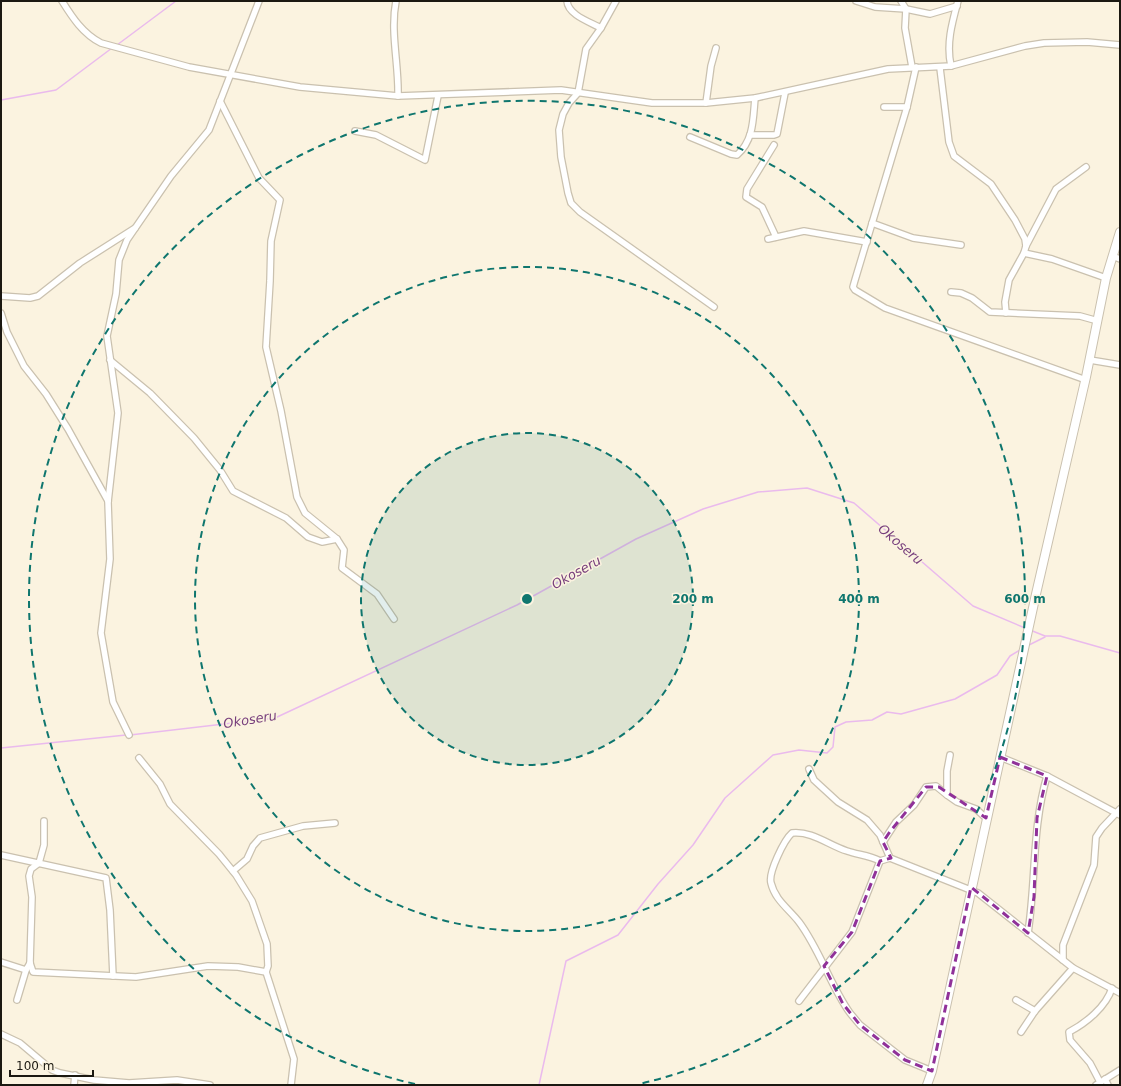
<svg xmlns="http://www.w3.org/2000/svg" width="1121" height="1086" font-family="'DejaVu Sans',sans-serif">
  <rect width="100%" height="100%" fill="#fbf3e0"/>
  <g fill="none" stroke-linecap="round" stroke-linejoin="round">
    <!-- stream -->
    <g stroke="#eabaed" stroke-width="1.5">
      <polyline points="117,45 176,1"/>
      <polyline points="1,100 56,90 112,48"/>
      <polyline points="1030,630 1045,636 1060,636 1120,653"/>
      <polyline points="1027,646 1045,637"/>
      <polyline points="130,735 275,718 517,605 636,539 703,509 758,492 807,488 854,503 973,606 1025,628"/>
      <polyline points="1,748 126,735"/>
      <polyline points="539,1085 566,961 618,935 658,884 693,845 725,798 773,755 799,750 827,753 833,747 835,727 846,722 872,720 887,712 901,714 955,699 997,675 1010,656 1020,650"/>
    </g>
    <defs>
      <g id="street">
        <path d="M62,1C72,17 83,34 101,43L189,67L300,87L398,96L561,90L652,103H706L755,98L888,69L951,66L1025,46L1044,43L1087,42L1120,45"/>
        <path d="M396,1C390,32 399,65 398,96"/>
        <path d="M567,1C568,15 590,22 601,28"/>
        <polyline points="616,1 601,28 586,49 578,93 569,103 563,114 559,130 561,157 568,193 571,203 580,212 714,307"/>
        <polyline points="856,1 875,7 906,9 930,14 957,6"/>
        <polyline points="901,1 906,9 905,28 912,67"/>
        <path d="M951,66C946,44 952,23 958,1"/>
        <polyline points="916,67 907,107 855,280 853,287 855,290 885,308 1086,380"/>
        <polyline points="940,68 949,142 954,156 991,184 1015,220 1025,239 1026,246 1024,253 1009,280 1005,302 1006,313"/>
        <polyline points="220,101 259,178 280,200 271,241 270,281 266,347 281,411 297,497 305,513 337,539 344,550 342,568 377,594 394,619"/>
        <polyline points="706,103 711,66 716,48"/>
        <polyline points="884,107 907,107"/>
        <polyline points="355,131 376,135 425,160 438,96"/>
        <polyline points="750,135 774,135 777,134 785,93"/>
        <path d="M690,137L731,154L737,155C754,140 753,119 755,98"/>
        <polyline points="774,145 747,189 746,197 762,207 776,237"/>
        <polyline points="872,223 913,238 961,245"/>
        <polyline points="768,239 804,231 867,242"/>
        <polyline points="1026,246 1056,189 1086,167"/>
        <polyline points="1024,253 1052,259 1106,278"/>
        <polyline points="1112,256 1120,259"/>
        <polyline points="951,292 961,293 972,298 990,312 1080,316 1098,321"/>
        <polyline points="1,296 30,298 38,296 80,263 135,228"/>
        <polyline points="1,313 7,332 24,366 46,394 68,429 108,501"/>
        <polyline points="110,360 150,393 194,438 220,470 233,491 286,518 308,537 322,542 337,539"/>
        <polyline points="1090,360 1120,365"/>
        <polyline points="129,735 113,702 101,633 110,559 108,502 118,413 107,336 116,294 119,260 127,240 171,176 209,130 259,1"/>
        <polyline points="950,755 947,771 947,795 957,802 976,809 986,818"/>
        <polyline points="1000,757 1047,776 1120,815"/>
        <polyline points="139,758 160,784 170,804 219,854 236,875 252,901 267,944 268,966 266,972 294,1059 291,1085"/>
        <polyline points="809,769 814,780 838,802 867,820 880,835 890,858"/>
        <polyline points="44,821 44,845 39,863 31,869 29,876 32,897 30,963 33,972 136,977 208,966 238,967 266,972"/>
        <polyline points="883,842 896,822 914,805 926,787 936,786 947,795"/>
        <polyline points="1,855 106,878 110,910 113,976"/>
        <polyline points="233,871 247,859 253,846 260,838 303,826 335,823"/>
        <path d="M1028,933C1036,880 1032,827 1047,776"/>
        <polyline points="1063,960 1063,945 1094,865 1096,837 1102,828 1120,809"/>
        <polyline points="1,962 26,970 30,963"/>
        <polyline points="17,1000 26,970"/>
        <polyline points="1016,1000 1035,1011"/>
        <polyline points="799,1001 852,932 880,861"/>
        <polyline points="1021,1032 1035,1011 1073,968"/>
        <polyline points="1,1034 20,1043 52,1070 60,1073 94,1080 129,1083 177,1080 210,1085"/>
        <path d="M932,1071L905,1060L860,1025L850,1013C830,985 820,950 799,922C789,909 775,900 771,883C768,873 784,840 792,833C813,831 828,845 847,851C858,855 869,855 880,861L890,858L978,893L1073,968L1120,993"/>
        <polyline points="1105,1079 1108,1085"/>
        <path d="M1100,1082L1090,1063L1070,1040L1069,1032C1086,1023 1106,1007 1112,988"/>
        <polyline points="74,1085 75,1075"/>
        <polyline points="1096,1085 1120,1070"/>
      </g>
      <polyline id="secondary" points="927,1085 932,1071 1036,594 1086,377 1106,278 1120,232"/>
    </defs>
    <!-- street casing -->
    <use href="#street" stroke="#cac1af" stroke-width="8"/>
    <!-- secondary casing -->
    <use href="#secondary" stroke="#cac1af" stroke-width="10"/>
    <!-- street -->
    <use href="#street" stroke="#fff" stroke-width="5.5"/>
    <!-- secondary -->
    <use href="#secondary" stroke="#fff" stroke-width="8"/>
  </g>
  <!-- marked area -->
  <path fill="none" stroke="#903199" stroke-width="3" stroke-dasharray="8 5" stroke-linejoin="round" d="M1000,757L1047,776L1037,818L1034,897L1028,933L971,887L932,1071L905,1060L860,1025L843,1004L824,966L852,932L880,861L891,858L883,842L889,833L926,787H939L986,818Z"/>
  <!-- distance rings -->
  <circle cx="527" cy="599" r="166" fill="#0f766e" fill-opacity=".12"/>
  <g fill="none" stroke="#0f766e" stroke-width="2" stroke-dasharray="7 5">
    <circle cx="527" cy="599" r="166"/>
    <circle cx="527" cy="599" r="332"/>
    <path d="M415 1084A498 498 0 1 1 639 1084"/>
  </g>
  <g text-anchor="middle" stroke-width="3" stroke-linejoin="round" paint-order="stroke">
    <!-- water labels -->
    <g font-size="13" font-style="italic" fill="#773e7c" stroke="#fbf3e0">
      <text transform="translate(901 544) rotate(41)" y="5">Okoseru</text>
      <text transform="translate(576 572) rotate(-29)" y="5">Okoseru</text>
      <text transform="translate(250 719) rotate(-9)" y="5">Okoseru</text>
    </g>
  </g>
  <circle cx="527" cy="599" r="6" fill="#0f766e" stroke="#fbf3e0" stroke-width="2"/>
  <g font-size="12" text-anchor="middle" font-weight="bold" fill="#0f766e" stroke="#fbf3e0" stroke-width="3" stroke-linejoin="round" paint-order="stroke">
    <text x="693" y="603">200 m</text>
    <text x="859" y="603">400 m</text>
    <text x="1025" y="603">600 m</text>
  </g>
  <!-- border -->
  <rect width="1121" height="1086" fill="none" stroke="#1b1811" stroke-width="4"/>
  <!-- scale -->
  <path d="M10 1070v6h83v-6" fill="none" stroke="#1b1811" stroke-width="2"/>
  <text x="16" y="1070" font-size="12" fill="#1b1811" stroke="#fbf3e0" stroke-width="3" paint-order="stroke">100 m</text>
</svg>
